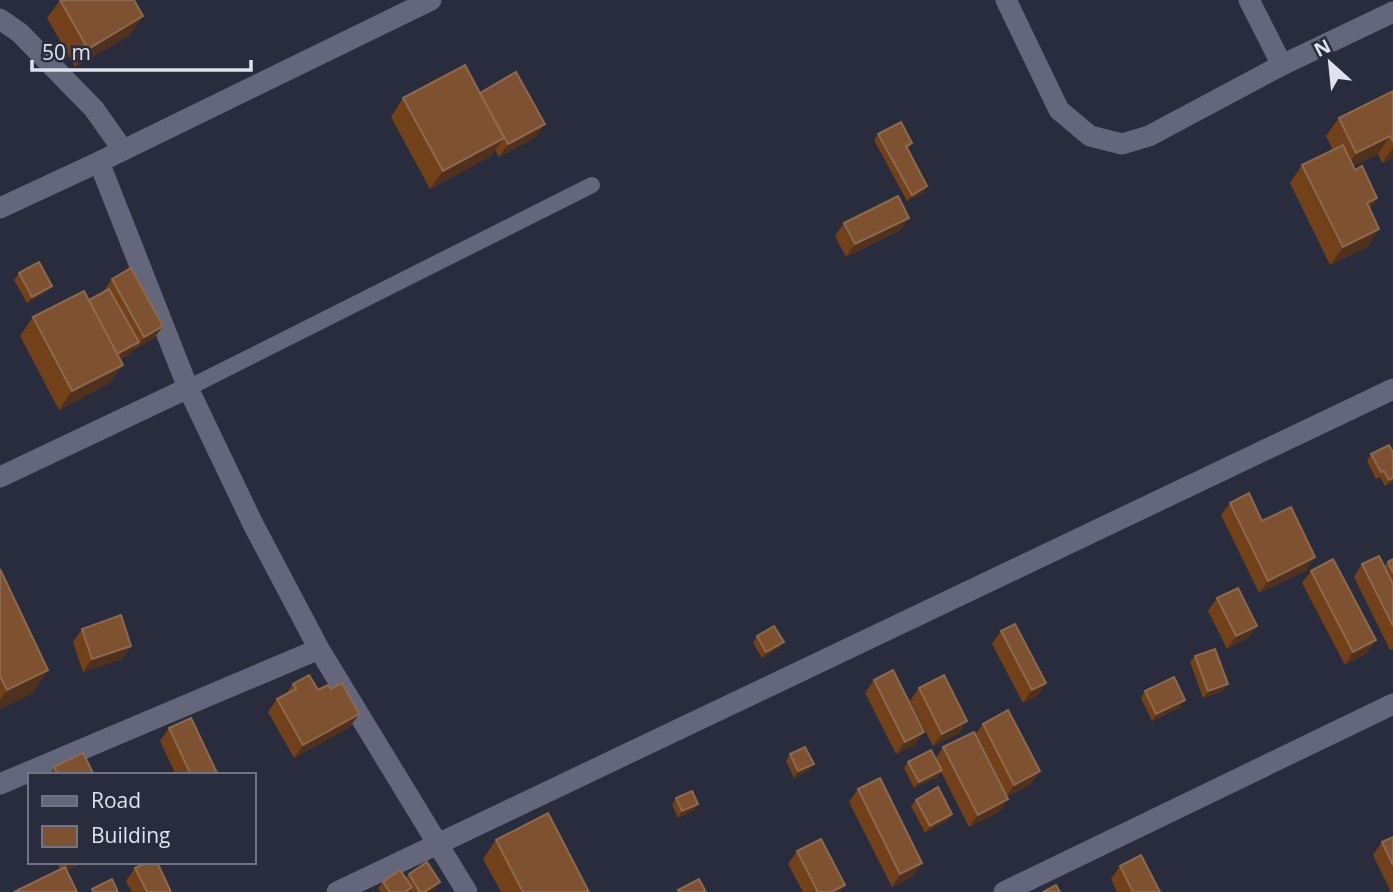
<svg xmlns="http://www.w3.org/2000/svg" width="1393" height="892" font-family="'Open Sans',sans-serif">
  <rect width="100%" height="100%" fill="#292c3d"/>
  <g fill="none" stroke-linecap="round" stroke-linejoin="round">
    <!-- lane -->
    <polyline stroke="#64677b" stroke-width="16" points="188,388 592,185"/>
    <!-- street -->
    <g stroke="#64677b" stroke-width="21">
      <polyline points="1006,0 1059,110 1090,136 1122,144 1149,136 1282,65 1393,12"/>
      <polyline points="1249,0 1282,65"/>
      <polyline points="0,19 20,33 94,109 123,150"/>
      <polyline points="99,162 188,388 253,524 319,649 467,892"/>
      <polyline points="0,208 99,162 431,0"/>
      <polyline points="0,477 188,388"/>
      <polyline points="0,784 319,649"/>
      <polyline points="337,892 1393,389"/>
      <polyline points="1004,892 1393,704"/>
    </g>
  </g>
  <!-- wall -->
  <g fill="#72411a">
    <polygon points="60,0 130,35 75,67 47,18"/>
    <polygon points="1393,91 1393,158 1382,163 1378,154 1353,166 1377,198 1370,209 1379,229 1367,247 1330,265 1290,183 1302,165 1333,150 1326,136 1339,118"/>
    <polygon points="480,93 536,137 499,157 495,150 491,156 430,189 391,117 403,98"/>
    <polygon points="878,134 912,143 908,149 927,186 923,193 907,201 874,140"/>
    <polygon points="909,218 900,230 846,257 835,236 844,223"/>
    <polygon points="19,273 47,292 27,303 14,280"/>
    <polygon points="112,279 163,326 154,338 135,349 134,348 130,354 120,360 110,383 59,410 20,336 33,317 89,300 103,292"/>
    <polygon points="1371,454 1393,482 1385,486 1380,477 1376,479 1367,461"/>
    <polygon points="1230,503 1262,521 1307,570 1259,593 1221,515"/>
    <polygon points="1393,559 1393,649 1390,650 1354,577 1362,564 1384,566 1388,562"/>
    <polygon points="0,569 48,670 32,693 0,709"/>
    <polygon points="1311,571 1367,653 1345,665 1302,583"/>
    <polygon points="1217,598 1257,626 1248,638 1227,649 1208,611"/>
    <polygon points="82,629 131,646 122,659 83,672 73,642"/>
    <polygon points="1001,631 1046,683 1037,696 1023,703 992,644"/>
    <polygon points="757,636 779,648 762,658 753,643"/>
    <polygon points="1195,656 1223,691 1203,698 1190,662"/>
    <polygon points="874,680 915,745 896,754 865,693"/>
    <polygon points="293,684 318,690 331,689 359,714 350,727 294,758 268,712 277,699 286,694"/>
    <polygon points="919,688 959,733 933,746 910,701"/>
    <polygon points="1145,691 1181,707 1152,721 1141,698"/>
    <polygon points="983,724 1031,784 1007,797 1008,799 999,812 969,827 941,772 938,777 914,788 904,768 908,762 936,758 943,747 975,735"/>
    <polygon points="169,728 218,775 176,775 160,741"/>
    <polygon points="790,754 809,770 794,778 786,761"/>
    <polygon points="54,767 94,775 49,775"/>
    <polygon points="858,789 913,876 892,887 849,802"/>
    <polygon points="676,798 698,804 694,810 678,818 672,805"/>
    <polygon points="916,800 952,814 948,820 925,833 911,806"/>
    <polygon points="1393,837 1393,892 1391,892 1373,855 1382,842"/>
    <polygon points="496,840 589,892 501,892 483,859"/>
    <polygon points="797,851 840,892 803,892 788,864"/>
    <polygon points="57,862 84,862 66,871 60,869"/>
    <polygon points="1120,866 1160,892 1117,892 1111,879"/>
    <polygon points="135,868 171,892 132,892 126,881"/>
    <polygon points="409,874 435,888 430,892 411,892 410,890 409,892 381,892 378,888 383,882 406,878"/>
  </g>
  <!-- shaded-wall -->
  <g fill="#50311e">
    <polygon points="143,16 130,35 75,67 88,49"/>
    <polygon points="545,124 536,137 499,157 508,144"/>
    <polygon points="1390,136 1378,154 1344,171 1356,153"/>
    <polygon points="504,138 491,156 430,189 443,171"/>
    <polygon points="1393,148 1393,158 1382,163"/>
    <polygon points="927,186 923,193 907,201 912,195"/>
    <polygon points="1377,198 1365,216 1367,203"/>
    <polygon points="909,218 900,230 846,257 855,244"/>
    <polygon points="1379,229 1367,247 1330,265 1343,247"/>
    <polygon points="52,286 47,292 27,303 32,297"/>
    <polygon points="163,326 154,338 135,349 144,337"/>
    <polygon points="139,342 130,354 106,368 115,355"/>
    <polygon points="123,365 110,383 59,410 72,391"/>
    <polygon points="1393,478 1393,482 1385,486 1389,480"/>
    <polygon points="1315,557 1307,570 1259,593 1268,581"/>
    <polygon points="1257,626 1248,638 1227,649 1236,636"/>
    <polygon points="1376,640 1367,653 1345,665 1353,652"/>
    <polygon points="784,642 779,648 762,658 766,652"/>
    <polygon points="131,646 122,659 83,672 92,659"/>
    <polygon points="48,670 32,693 0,709 0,700 7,690"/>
    <polygon points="1046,683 1037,696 1023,703 1032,690"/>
    <polygon points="1228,684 1223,691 1203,698 1208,691"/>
    <polygon points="1185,700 1181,707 1152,721 1156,714"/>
    <polygon points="359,714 350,727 294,758 303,745"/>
    <polygon points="967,721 959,733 933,746 942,734"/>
    <polygon points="924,732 915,745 896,754 905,742"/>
    <polygon points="814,764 809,770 794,778 798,771"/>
    <polygon points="942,770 938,777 914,788 919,782"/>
    <polygon points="1040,771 1031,784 1005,798 1014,785"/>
    <polygon points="1008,799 999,812 969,827 978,815"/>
    <polygon points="698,804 694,810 678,818 682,811"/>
    <polygon points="952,814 948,820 925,833 930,826"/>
    <polygon points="69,862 84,862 62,873"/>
    <polygon points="922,863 913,876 892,887 900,874"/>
    <polygon points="440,882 435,888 430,892 424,892"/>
    <polygon points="845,885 840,892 831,892"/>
  </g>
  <!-- building -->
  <g fill="#7e5231" stroke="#8d694e" stroke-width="2">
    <polygon points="60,0 134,0 143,16 88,49"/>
    <polygon points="465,65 504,138 443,171 403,98"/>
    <polygon points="516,72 545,124 508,144 480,93"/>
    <polygon points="1393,91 1393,141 1390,136 1356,153 1339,118"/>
    <polygon points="901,122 912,143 906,146 927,186 912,195 878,134"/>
    <polygon points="1343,145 1355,170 1362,166 1377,198 1367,203 1379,229 1343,247 1302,165"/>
    <polygon points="898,196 909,218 855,244 844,223"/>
    <polygon points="39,262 52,286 32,297 19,273"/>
    <polygon points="131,268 163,326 144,337 112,279"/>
    <polygon points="109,289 139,342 117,354 89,300"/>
    <polygon points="84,291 123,365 72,391 33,317"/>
    <polygon points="1389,445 1393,452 1393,478 1389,480 1384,471 1381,472 1371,454"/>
    <polygon points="1249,493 1262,521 1291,507 1315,557 1268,581 1230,503"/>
    <polygon points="1379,556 1393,584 1393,626 1362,564"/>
    <polygon points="1333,559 1376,640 1353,652 1311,571"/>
    <polygon points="1393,559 1393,573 1388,562"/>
    <polygon points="0,569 48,670 7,690 0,676"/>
    <polygon points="1238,588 1257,626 1236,636 1217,598"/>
    <polygon points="121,615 131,646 92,659 82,629"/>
    <polygon points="1015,624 1046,683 1032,690 1001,631"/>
    <polygon points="774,626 784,642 766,652 757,636"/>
    <polygon points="1215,649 1228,684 1208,691 1195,656"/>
    <polygon points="893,670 924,732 905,742 874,680"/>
    <polygon points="309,675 318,690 328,685 331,689 342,683 359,714 303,745 277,699 296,689 293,684"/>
    <polygon points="944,675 967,721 942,734 919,688"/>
    <polygon points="1174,677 1185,700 1156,714 1145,691"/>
    <polygon points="1008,710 1040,771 1014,785 983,724"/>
    <polygon points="191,718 218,775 191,775 169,728"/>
    <polygon points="974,732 1008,799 978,815 943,747"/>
    <polygon points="805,747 814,764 798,771 790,754"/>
    <polygon points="931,750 942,770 919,782 908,762"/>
    <polygon points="83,753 94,775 58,775 54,767"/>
    <polygon points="880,778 922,863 900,874 858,789"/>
    <polygon points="938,787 952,814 930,826 916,800"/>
    <polygon points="692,791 698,804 682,811 676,798"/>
    <polygon points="548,813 589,892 523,892 496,840"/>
    <polygon points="1393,837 1393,865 1382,842"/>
    <polygon points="821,839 845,885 831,892 818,892 797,851"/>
    <polygon points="1141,855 1160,892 1133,892 1120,866"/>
    <polygon points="148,862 157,862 171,892 147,892 135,868"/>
    <polygon points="427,862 440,882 424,892 420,892 409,874"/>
    <polygon points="65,867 77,892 14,892"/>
    <polygon points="400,870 412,887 405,892 390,892 383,882"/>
    <polygon points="112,879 118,892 93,892 92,889"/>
    <polygon points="699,879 706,892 679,892 678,890"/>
    <polygon points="1056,885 1060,892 1043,892"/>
  </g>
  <!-- legend -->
  <rect x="28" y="773" width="228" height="91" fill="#292c3d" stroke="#727483" stroke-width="2"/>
  <rect x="42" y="796" width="35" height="10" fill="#64677b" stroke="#727483" stroke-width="2"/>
  <text x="91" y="808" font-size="21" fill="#dfe1ed">Road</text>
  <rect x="42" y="826" width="35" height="21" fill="#7e5231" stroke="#727483" stroke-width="2"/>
  <text x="91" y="843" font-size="21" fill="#dfe1ed">Building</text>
  <!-- north arrow -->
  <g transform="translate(1330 63) rotate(333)" stroke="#292c3d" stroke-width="5" paint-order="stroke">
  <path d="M0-5L12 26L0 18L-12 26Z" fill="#dfe1ed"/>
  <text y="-10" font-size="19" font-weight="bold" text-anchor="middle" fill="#dfe1ed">N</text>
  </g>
  <!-- scale -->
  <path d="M32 60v10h219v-10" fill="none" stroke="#dfe1ed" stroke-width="3.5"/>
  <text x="42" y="60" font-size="21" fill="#dfe1ed" stroke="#292c3d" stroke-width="5" paint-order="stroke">50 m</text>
</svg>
